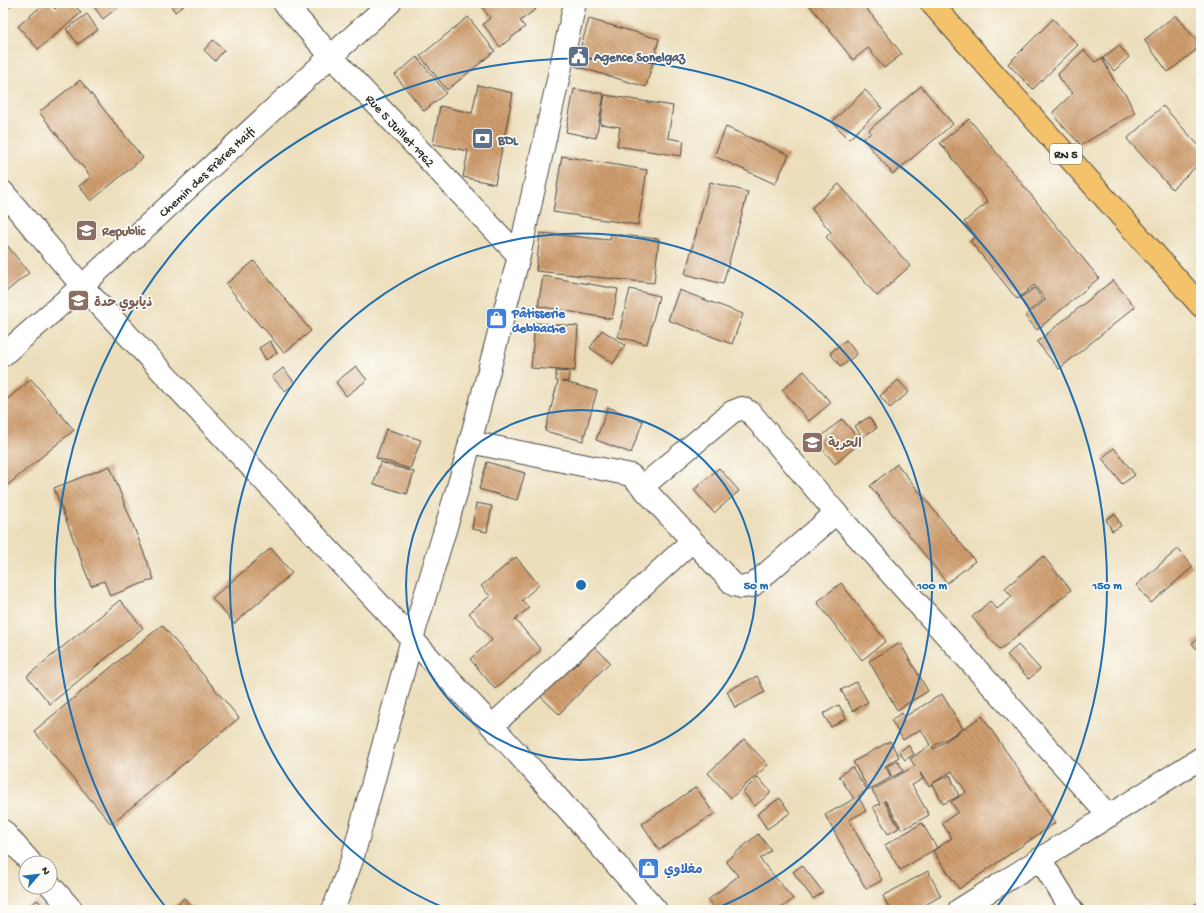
<svg xmlns="http://www.w3.org/2000/svg" width="1204" height="913" font-family="'Gochi Hand','Playpen Sans Arabic',sans-serif">
  <defs>
    <pattern id="building-back-hatch" width="6" height="6" patternUnits="userSpaceOnUse"><rect width="6" height="6" fill="#cf9d6d"/><path d="M-1 5l2 2M0 0l6 6M5-1l2 2" fill="none" stroke="#a8805a"/></pattern>
  </defs>
  <rect width="100%" height="100%" fill="#fdfcf7"/>
  <filter id="ink" filterUnits="userSpaceOnUse"><feTurbulence type="fractalNoise" baseFrequency=".025" numOctaves="2"/><feDisplacementMap in="SourceGraphic" scale="8" xChannelSelector="R" yChannelSelector="G"/><feConvolveMatrix kernelMatrix="1 2 1 2 8 2 1 2 1" color-interpolation-filters="sRGB"/></filter>
  <filter id="wash" filterUnits="userSpaceOnUse"><feTurbulence type="fractalNoise" baseFrequency=".012" numOctaves="4" result="noise"/><feDisplacementMap in="SourceGraphic" scale="16" xChannelSelector="R" yChannelSelector="G"/><feGaussianBlur stdDeviation="0.9" result="paint"/><feColorMatrix in="noise" values="0 0 0 0 0 0 0 0 0 0 0 0 0 0 0 0 0 1.4 0 .05"/><feComposite in="paint" operator="in"/></filter>
  <g filter="url(#wash)">
    <rect width="100%" height="100%" fill="#ecdebb"/>
    <g id="blocks">
      <!-- building -->
      <g fill="url(#building-back-hatch)">
        <polygon points="3,3 15,3 3,11"/>
        <polygon points="45,3 50,3 55,9 62,3 73,3 81,13 38,49 18,26"/>
        <polygon points="91,3 123,3 103,19"/>
        <polygon points="169,3 187,3 175,12"/>
        <polygon points="479,3 531,3 536,9 520,21 525,27 500,47 483,24 490,18"/>
        <polygon points="808,3 862,3 902,54 884,68 868,48 853,60"/>
        <polygon points="87,14 98,30 78,44 66,29"/>
        <polygon points="1176,15 1201,46 1168,72 1144,40"/>
        <polygon points="468,17 495,51 447,90 420,56"/>
        <polygon points="589,19 659,39 646,87 575,66"/>
        <polygon points="1053,19 1078,45 1033,89 1008,64"/>
        <polygon points="213,40 224,50 215,61 204,50"/>
        <polygon points="1119,45 1129,57 1114,71 1103,58"/>
        <polygon points="1084,50 1095,62 1102,58 1117,86 1126,95 1135,113 1081,145 1058,121 1053,112 1073,93 1062,83 1058,74"/>
        <polygon points="417,57 446,93 424,111 395,75"/>
        <polygon points="80,80 143,158 91,201 79,186 91,177 39,112"/>
        <polygon points="478,85 513,93 495,184 463,177 468,151 433,144 440,106 472,113"/>
        <polygon points="921,86 953,124 893,174 863,139 871,133 869,130"/>
        <polygon points="574,89 604,94 596,138 566,132"/>
        <polygon points="865,90 882,108 849,139 832,122"/>
        <polygon points="605,95 673,106 668,138 684,141 681,156 617,146 620,127 600,124"/>
        <polygon points="1163,106 1201,148 1201,162 1172,189 1127,139"/>
        <polygon points="969,119 1099,278 1037,330 1025,316 1046,300 1034,285 1017,299 970,241 976,236 964,222 988,202 940,143"/>
        <polygon points="726,127 789,155 775,184 714,156"/>
        <polygon points="562,156 647,170 638,225 553,212"/>
        <polygon points="710,182 748,192 723,284 685,274"/>
        <polygon points="839,184 910,266 877,296 826,237 831,232 811,208"/>
        <polygon points="540,233 610,240 611,234 659,239 654,283 536,271"/>
        <polygon points="6,244 29,273 3,294 3,247"/>
        <polygon points="254,261 311,331 284,353 262,326 261,327 226,284"/>
        <polygon points="543,276 618,289 612,319 538,306"/>
        <polygon points="1113,280 1135,307 1059,369 1037,342"/>
        <polygon points="1034,288 1043,300 1029,311 1020,298"/>
        <polygon points="630,289 659,296 647,344 618,337"/>
        <polygon points="679,290 743,314 732,344 668,320"/>
        <polygon points="535,323 578,326 575,371 531,368"/>
        <polygon points="602,330 625,345 613,364 590,348"/>
        <polygon points="846,340 857,354 841,367 830,353"/>
        <polygon points="270,341 277,353 266,360 259,348"/>
        <polygon points="356,366 367,380 346,396 336,382"/>
        <polygon points="283,368 295,383 285,391 272,377"/>
        <polygon points="556,371 569,372 569,382 562,381 597,391 583,441 545,431 558,381 556,381"/>
        <polygon points="804,371 831,403 809,421 782,390"/>
        <polygon points="31,379 74,430 3,489 3,403"/>
        <polygon points="898,380 909,392 890,408 880,396"/>
        <polygon points="608,407 643,421 631,453 596,440"/>
        <polygon points="869,417 877,428 862,437 855,426"/>
        <polygon points="842,419 861,442 835,464 816,441"/>
        <polygon points="386,429 421,440 410,469 376,458"/>
        <polygon points="1114,448 1135,475 1122,484 1102,458"/>
        <polygon points="380,462 414,472 407,494 374,484"/>
        <polygon points="487,462 525,473 517,500 479,489"/>
        <polygon points="897,464 975,561 947,583 870,486"/>
        <polygon points="110,466 154,579 110,596 104,581 91,586 54,488"/>
        <polygon points="719,468 739,491 714,513 694,490"/>
        <polygon points="476,503 492,506 487,532 472,529"/>
        <polygon points="1115,514 1121,526 1112,531 1106,519"/>
        <polygon points="271,548 292,573 234,624 212,598"/>
        <polygon points="1178,549 1193,567 1151,603 1136,585"/>
        <polygon points="1043,556 1071,590 1000,650 972,617 990,601 997,609 1012,597 1005,588"/>
        <polygon points="516,557 539,585 522,600 529,608 515,619 541,650 495,689 470,659 492,640 469,613 490,596 481,586"/>
        <polygon points="841,583 886,641 862,660 817,602"/>
        <polygon points="120,600 143,628 50,704 27,676"/>
        <polygon points="162,625 239,718 111,824 34,731"/>
        <polygon points="1201,637 1201,655 1192,643"/>
        <polygon points="587,639 610,662 559,714 536,692"/>
        <polygon points="900,643 928,691 897,710 869,661"/>
        <polygon points="1018,645 1040,669 1029,679 1007,655"/>
        <polygon points="757,676 765,692 735,708 727,691"/>
        <polygon points="856,682 868,702 853,711 841,690"/>
        <polygon points="942,694 963,729 932,747 934,749 982,716 1055,823 959,889 933,851 952,838 942,823 958,812 951,802 966,792 952,771 933,783 950,775 959,796 943,804 933,784 929,786 920,773 923,779 912,785 929,815 902,830 885,800 884,801 899,828 888,834 873,807 880,804 872,790 915,766 910,759 930,745 921,729 903,740 891,720 902,713 904,717"/>
        <polygon points="839,705 846,718 831,727 823,714"/>
        <polygon points="744,739 768,765 731,798 708,773"/>
        <polygon points="890,741 899,757 885,766 891,777 869,790 853,762"/>
        <polygon points="908,745 914,754 905,760 899,752"/>
        <polygon points="898,761 903,771 892,777 887,766"/>
        <polygon points="852,767 867,790 858,796 866,811 849,820 882,880 866,889 825,815 854,799 839,776"/>
        <polygon points="758,777 771,792 755,806 743,792"/>
        <polygon points="696,787 714,814 659,850 642,824"/>
        <polygon points="780,798 790,813 767,829 757,814"/>
        <polygon points="922,823 937,848 900,870 885,845"/>
        <polygon points="758,834 771,850 760,859 793,899 779,910 716,910 708,900 738,876 726,861"/>
        <polygon points="802,865 823,892 813,899 793,872"/>
        <polygon points="928,871 941,896 916,910 890,910 883,896"/>
        <polygon points="184,898 194,910 170,910"/>
        <polygon points="38,900 44,910 21,910"/>
        <polygon points="1201,901 1201,910 1184,910"/>
      </g>
    </g>
  </g>
  <g filter="url(#ink)">
    <use href="#blocks" fill-opacity="0" stroke="#484641" stroke-width="1"/>
    <g fill="none" stroke-linecap="round" stroke-linejoin="round">
      <defs>
        <g id="minor">
          <polyline points="284,3 331,56 519,256"/>
          <polyline points="3,355 82,286 331,56 390,3"/>
          <polyline points="470,442 631,475 734,585 742,587 752,586 836,513 750,412 742,408 732,412 642,487"/>
          <polyline points="836,513 1109,816"/>
          <polyline points="492,726 692,541"/>
          <polyline points="3,831 31,863"/>
          <polyline points="1040,859 1072,910"/>
          <polyline points="50,885 72,910"/>
          <polyline points="333,910 352,860 412,639 461,477 519,256 575,3"/>
        </g>
        <g id="tertiary">
          <polyline points="3,192 82,286 412,639 551,790 656,910"/>
          <polyline points="959,910 1201,758"/>
        </g>
        <polyline id="primary" points="931,3 1201,306"/>
      </defs>
      <!-- minor casing -->
      <use href="#minor" stroke="#484641" stroke-width="24"/>
      <!-- tertiary casing -->
      <use href="#tertiary" stroke="#484641" stroke-width="24"/>
      <!-- primary casing -->
      <use href="#primary" stroke="#484641" stroke-width="24"/>
      <!-- minor -->
      <use href="#minor" stroke="#fff" stroke-width="22"/>
      <!-- tertiary -->
      <use href="#tertiary" stroke="#fff" stroke-width="22"/>
      <!-- primary -->
      <use href="#primary" stroke="#f4c26a" stroke-width="22"/>
    </g>
  </g>
  <!-- distance rings -->
  <g fill="none" stroke="#1f6fb2" stroke-width="2">
    <circle cx="581" cy="585" r="175"/>
    <path d="M447 909A351 351 0 1 1 715 909"/>
    <path d="M167 909A526 526 0 1 1 995 909"/>
  </g>
  <!-- icons -->
  <defs>
    <symbol id="civic-square" viewBox="-11 -11 22 22"><rect x="-9" y="-9" width="18" height="18" rx="4" fill="#5c6f8a" stroke="#fdfcf7"/><path d="M-.6-6.5H3V-4.5H.6V-3L4-1V1h2V6H-6V1h2V-1L-.6-3ZM-1.2 2.5V6h2.4V2.5Z" fill="#fff"/></symbol>
    <symbol id="bank-square" viewBox="-11 -11 22 22"><rect x="-9" y="-9" width="18" height="18" rx="4" fill="#5c6f8a" stroke="#fdfcf7"/><path d="M-6-4H6V4H-6ZM0-2.3a2.3 2.3 0 1 0 0 4.6a2.3 2.3 0 1 0 0-4.6Z" fill="#fff"/></symbol>
    <symbol id="school-square" viewBox="-11 -11 22 22"><rect x="-9" y="-9" width="18" height="18" rx="4" fill="#8d6e63" stroke="#fdfcf7"/><path d="M0-5L7-2L0 1L-7-2ZM-4 1L0 2.5L4 1V4Q0 6-4 4Z" fill="#fff"/></symbol>
    <symbol id="shop-square" viewBox="-11 -11 22 22"><rect x="-9" y="-9" width="18" height="18" rx="4" fill="#3f7fe0" stroke="#fdfcf7"/><path d="M-5-2.5h2.3a2.7 3.5 0 0 1 5.4 0H5L5.5 6h-11ZM-1.5-2.5h3a1.5 2.3 0 0 0-3 0Z" fill="#fff"/></symbol>
  </defs>
  <g fill-rule="evenodd">
    <use href="#civic-square" x="566" y="44" width="25" height="25"/>
    <use href="#bank-square" x="470" y="126" width="25" height="25"/>
    <use href="#school-square" x="74" y="218" width="25" height="25"/>
    <use href="#school-square" x="66" y="288" width="25" height="25"/>
    <use href="#shop-square" x="484" y="306" width="25" height="25"/>
    <use href="#school-square" x="800" y="430" width="25" height="25"/>
    <use href="#shop-square" x="636" y="856" width="25" height="25"/>
  </g>
  <g text-anchor="middle" stroke-width="3.5" stroke-linejoin="round" paint-order="stroke">
    <!-- shield labels -->
    <rect fill="#fdfcf7" stroke="#6a6a68" stroke-width="1" x="1050" y="144" width="32" height="20" rx="3"/>
    <g font-size="12" font-weight="bold" fill="#2b2b2b">
      <text x="1066" y="158">RN 5</text>
    </g>
    <!-- service labels -->
    <g font-size="13" font-weight="bold" fill="#4e5e75" stroke="#fdfcf7" text-anchor="start">
      <text x="594" y="61">Agence Sonelgaz</text>
      <text x="498" y="144">BDL</text>
    </g>
    <!-- street labels -->
    <g font-size="13" fill="#2b2b2b" stroke="#fdfcf7">
      <text transform="translate(401 130) rotate(47)" y="5">Rue 5 Juillet 1962</text>
      <text transform="translate(206 171) rotate(-43)" y="5">Chemin des Frères Haifi</text>
    </g>
    <!-- education labels -->
    <g font-size="13" font-weight="bold" fill="#785e54" stroke="#fdfcf7" text-anchor="start">
      <text x="102" y="235">Republic</text>
      <text x="94" y="306">ذيابوي حدة</text>
      <text x="828" y="447">الحرية</text>
    </g>
    <!-- shop labels -->
    <g font-size="13" font-weight="bold" fill="#366cbe" stroke="#fdfcf7" text-anchor="start">
      <text x="512" y="317">Pâtisserie<tspan x="512" dy="15">debbache</tspan></text>
      <text x="664" y="873">مغلاوي</text>
    </g>
  </g>
  <circle cx="581" cy="585" r="6" fill="#1f6fb2" stroke="#fdfcf7" stroke-width="2"/>
  <g font-size="12" text-anchor="middle" font-weight="bold" fill="#1f6fb2" stroke="#fdfcf7" stroke-width="3.5" stroke-linejoin="round" paint-order="stroke">
    <text x="756" y="589">50 m</text>
    <text x="932" y="589">100 m</text>
    <text x="1107" y="589">150 m</text>
  </g>
  <!-- margin -->
  <rect width="1204" height="913" fill="none" stroke="#fdfcf7" stroke-width="16"/>
  <!-- north arrow -->
  <g transform="translate(38 875) rotate(62)"><circle r="19" fill="#fdfcf7" stroke="#a9a8a5"/>
  <path d="M0-3L7 15L0 10L-7 15Z" fill="#1f6fb2"/>
  <text y="-6" font-size="11" font-weight="bold" text-anchor="middle" fill="#2b2b2b">N</text>
  </g>
</svg>
